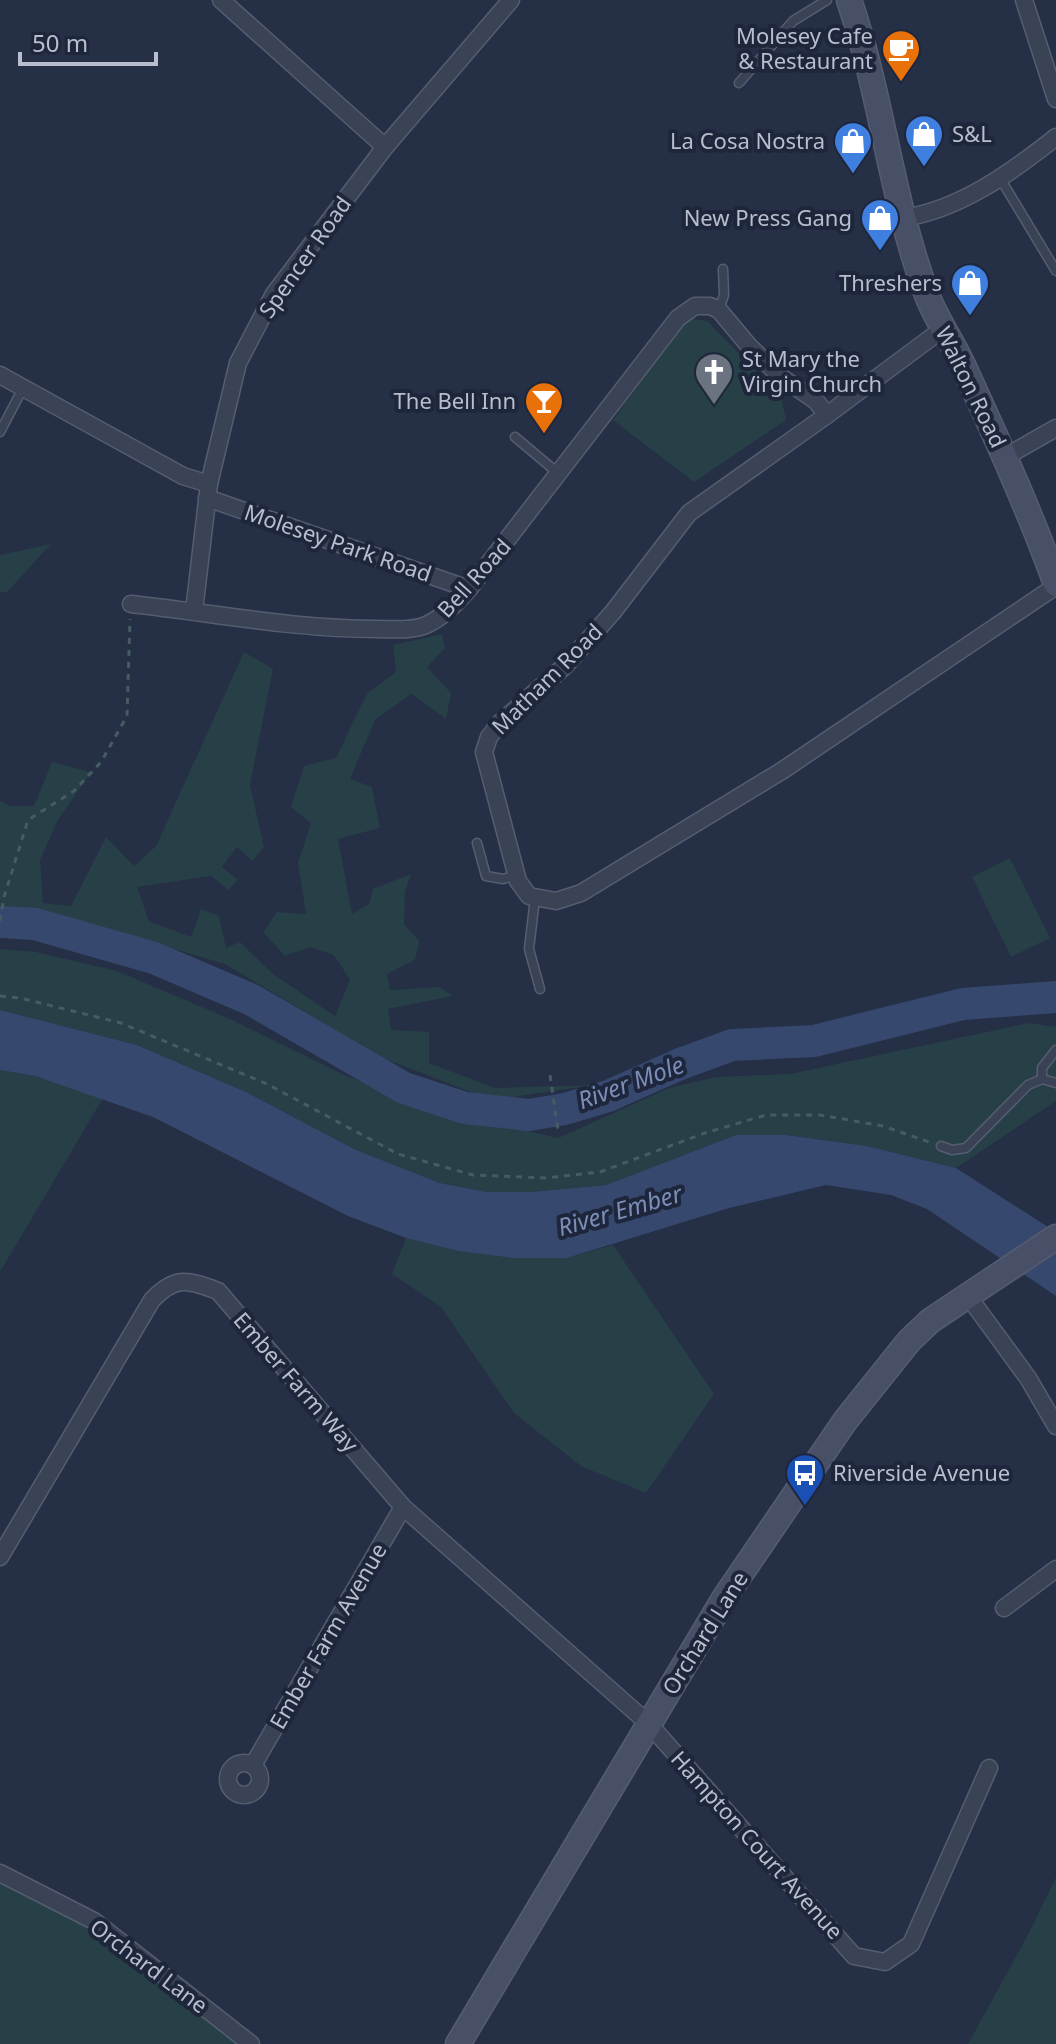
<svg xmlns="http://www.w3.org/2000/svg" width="1056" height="2044" font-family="'Noto Sans',sans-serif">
  <rect width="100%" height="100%" fill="#252f46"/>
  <!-- green -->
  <g fill="#273f47">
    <polygon points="687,318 707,321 781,396 786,420 694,482 613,420"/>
    <polygon points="51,544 7,592 0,592 0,555"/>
    <polygon points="442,634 445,648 427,667 451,693 446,719 411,694 375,720 350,779 372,787 380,828 338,839 352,914 369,904 373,889 411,874 405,892 404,924 419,941 415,960 387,974 390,990 440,987 453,996 388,1009 391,1030 429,1032 429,1063 495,1088 594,1085 492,1100 380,1057 225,964 53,914 0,911 0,801 10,806 34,806 52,762 91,772 58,820 40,860 43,903 71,906 106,837 134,866 156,846 244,652 273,669 250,785 264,847 252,861 237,847 222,867 238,880 228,890 211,876 137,887 149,921 191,937 201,909 219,916 226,948 240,942 273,974 335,1016 350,980 334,955 310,947 285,956 263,932 277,912 306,914 298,863 311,823 291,807 304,766 336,758 367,693 396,672 393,645"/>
    <polygon points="1010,858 1050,938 1011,957 972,877"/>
    <polygon points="0,949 36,952 117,971 230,1019 344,1075 459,1115 558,1138 669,1088 716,1077 790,1074 1029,1023 1056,1027 1056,1101 956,1168 867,1146 786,1135 736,1135 606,1185 531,1192 486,1192 440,1183 356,1150 246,1092 137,1045 0,1010"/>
    <polygon points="0,1070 35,1076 103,1098 0,1272"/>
    <polygon points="406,1238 458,1251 567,1258 613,1245 714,1394 646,1493 581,1466 514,1413 441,1307 392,1274"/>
    <polygon points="0,1873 94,1921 251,2044 0,2044"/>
    <polygon points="1056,1877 1056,2044 968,2044 1030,1931"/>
  </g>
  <!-- water -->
  <polygon fill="#37486e" points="0,1010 137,1045 246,1092 356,1150 440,1183 486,1192 531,1192 606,1185 736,1135 786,1135 867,1146 956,1168 1056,1232 1056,1296 927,1209 891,1195 826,1185 729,1208 567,1258 514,1258 458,1251 406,1238 348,1216 153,1117 35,1076 0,1070"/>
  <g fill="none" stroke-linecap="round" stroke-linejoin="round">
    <!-- river -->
    <polyline stroke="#37486e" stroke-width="32" points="0,922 35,924 154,958 252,1000 404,1088 465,1108 529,1115 565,1109 608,1096 680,1064 732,1045 814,1041 963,1004 1056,997"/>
    <defs>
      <g id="lane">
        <polyline points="739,83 793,21 827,0"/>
        <polyline points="1000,178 1056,271"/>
        <polyline points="719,310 724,295 723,269"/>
        <polyline points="0,432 23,388"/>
        <polyline points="515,437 559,474"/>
        <polyline points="477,843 486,876 503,879 516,875"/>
        <polyline points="535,898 529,949 540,989"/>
        <polyline points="1042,1079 1042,1068 1056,1050"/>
        <polyline points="941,1146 952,1150 966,1148 1028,1085 1042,1079 1056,1083"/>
      </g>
      <g id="street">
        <polyline points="221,0 385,147"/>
        <polyline points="1024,0 1056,99"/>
        <path d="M903,218C959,210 1012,172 1056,137"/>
        <polyline points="944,328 827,415 689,513 613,612 566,665 500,723 489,737 484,752 518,881 529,896 556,901 581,893 780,772 1056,586"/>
        <polyline points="0,375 183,476 209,484"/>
        <polyline points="1005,457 1056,428"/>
        <polyline points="207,498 469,589"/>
        <path d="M131,604C213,613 294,629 377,629C393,629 412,631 426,625C444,617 456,603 469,589L678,318L695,306H710L719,310L749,346L781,377L816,401L827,415"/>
        <polyline points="194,611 209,484 238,363 274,294 385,147 511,0"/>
        <polyline points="968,1296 1028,1378 1056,1426"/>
        <path d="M0,1557L152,1300C176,1275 188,1280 218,1291L403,1507L649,1724L854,1956L885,1962L911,1944L989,1768"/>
        <polyline points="1004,1608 1056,1569"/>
        <circle cx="244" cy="1779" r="16"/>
        <polyline points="253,1765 403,1507"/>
        <polyline points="0,1873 94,1921 251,2044"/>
      </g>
      <g id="secondary">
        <path d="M849,0C882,96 891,199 927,295C936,319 952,341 963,365C996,437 1029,509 1056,584"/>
        <polyline points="458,2044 725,1597 845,1421 909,1341 930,1321 1056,1237"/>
      </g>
    </defs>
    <!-- lane casing -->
    <use href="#lane" stroke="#565d70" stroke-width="11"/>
    <!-- street casing -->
    <use href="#street" stroke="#565d70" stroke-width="19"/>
    <!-- secondary casing -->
    <use href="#secondary" stroke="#565d70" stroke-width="27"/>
    <!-- path -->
    <g stroke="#465c62" stroke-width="3" stroke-dasharray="6 6" stroke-linecap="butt">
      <polyline points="0,921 4,897 28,820 74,791 101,762 127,716 130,619"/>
      <polyline points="0,996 20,998 121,1023 267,1084 398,1154 473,1175 546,1178 600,1172 705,1133 766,1115 820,1115 883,1126 929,1142"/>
      <polyline points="550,1075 558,1130"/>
    </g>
    <!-- lane -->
    <use href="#lane" stroke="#3a4255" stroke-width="8"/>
    <!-- street -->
    <use href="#street" stroke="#3a4255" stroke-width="16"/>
    <!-- secondary -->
    <use href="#secondary" stroke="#485068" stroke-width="24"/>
  </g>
  <!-- icons -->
  <defs>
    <symbol id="cafe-pin" viewBox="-11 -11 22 30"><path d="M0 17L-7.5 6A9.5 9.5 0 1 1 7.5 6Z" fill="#e8710a" stroke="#1e263b"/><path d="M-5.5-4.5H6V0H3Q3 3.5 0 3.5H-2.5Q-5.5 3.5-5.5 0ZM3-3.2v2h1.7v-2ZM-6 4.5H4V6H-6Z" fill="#fff"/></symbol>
    <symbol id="shop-pin" viewBox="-11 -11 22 30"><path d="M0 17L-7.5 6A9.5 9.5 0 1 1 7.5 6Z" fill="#3f7fe0" stroke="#1e263b"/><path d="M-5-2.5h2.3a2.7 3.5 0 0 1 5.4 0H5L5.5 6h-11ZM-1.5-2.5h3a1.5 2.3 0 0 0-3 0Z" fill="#fff"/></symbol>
    <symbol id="church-pin" viewBox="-11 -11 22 30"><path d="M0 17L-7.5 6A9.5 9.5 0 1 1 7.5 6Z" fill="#6b7280" stroke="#1e263b"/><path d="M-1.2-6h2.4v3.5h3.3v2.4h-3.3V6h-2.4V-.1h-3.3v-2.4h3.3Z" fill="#fff"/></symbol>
    <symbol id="bar-pin" viewBox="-11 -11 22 30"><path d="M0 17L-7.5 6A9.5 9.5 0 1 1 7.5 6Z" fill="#e8710a" stroke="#1e263b"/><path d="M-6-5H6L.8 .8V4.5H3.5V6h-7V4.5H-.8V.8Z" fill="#fff"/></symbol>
    <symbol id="bus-pin" viewBox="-11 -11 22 30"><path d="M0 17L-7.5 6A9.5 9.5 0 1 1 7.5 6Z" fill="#1a4fb4" stroke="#1e263b"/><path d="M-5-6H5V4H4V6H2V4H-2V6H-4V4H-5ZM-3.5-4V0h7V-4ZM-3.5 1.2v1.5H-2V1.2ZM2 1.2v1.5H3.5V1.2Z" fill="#fff"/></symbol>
  </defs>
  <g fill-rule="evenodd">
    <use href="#cafe-pin" x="879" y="27" width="44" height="60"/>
    <use href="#shop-pin" x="902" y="112" width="44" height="60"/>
    <use href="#shop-pin" x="831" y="119" width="44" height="60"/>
    <use href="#shop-pin" x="858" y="196" width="44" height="60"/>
    <use href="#shop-pin" x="948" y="261" width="44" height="60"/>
    <use href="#church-pin" x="692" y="350" width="44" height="60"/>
    <use href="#bar-pin" x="522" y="379" width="44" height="60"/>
    <use href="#bus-pin" x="783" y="1451" width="44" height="60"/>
  </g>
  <g text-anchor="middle" stroke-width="8" stroke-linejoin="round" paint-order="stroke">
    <!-- poi labels -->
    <g font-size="22" fill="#b8bece" stroke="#1e263b" text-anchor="end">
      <text x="873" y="44">Molesey Cafe<tspan x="873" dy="25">&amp; Restaurant</tspan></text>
      <text x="952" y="142" text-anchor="start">S&amp;L</text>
      <text x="825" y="149">La Cosa Nostra</text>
      <text x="852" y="226">New Press Gang</text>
      <text x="942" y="291">Threshers</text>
      <text x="742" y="367" text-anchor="start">St Mary the<tspan x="742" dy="25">Virgin Church</tspan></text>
      <text x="516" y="409">The Bell Inn</text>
      <text x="833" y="1481" text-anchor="start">Riverside Avenue</text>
    </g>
    <!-- street labels -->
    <g font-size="22" fill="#b8bece" stroke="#1e263b">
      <text transform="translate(305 257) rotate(-55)" y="8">Spencer Road</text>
      <text transform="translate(971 387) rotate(64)" y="8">Walton Road</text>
      <text transform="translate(338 543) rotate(19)" y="8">Molesey Park Road</text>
      <text transform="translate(474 578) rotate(-48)" y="8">Bell Road</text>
      <text transform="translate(547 679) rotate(-45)" y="8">Matham Road</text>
      <text transform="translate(296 1382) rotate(49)" y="8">Ember Farm Way</text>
      <text transform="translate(705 1633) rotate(-58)" y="8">Orchard Lane</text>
      <text transform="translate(328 1636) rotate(-60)" y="8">Ember Farm Avenue</text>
      <text transform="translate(757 1845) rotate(48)" y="8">Hampton Court Avenue</text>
      <text transform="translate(149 1966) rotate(37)" y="8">Orchard Lane</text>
    </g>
    <!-- water labels -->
    <g font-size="24" font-style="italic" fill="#7c8eb8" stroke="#1e263b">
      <text transform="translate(631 1083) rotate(-20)" y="8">River Mole</text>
      <text transform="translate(620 1211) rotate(-16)" y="8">River Ember</text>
    </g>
  </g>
  <!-- scale -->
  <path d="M20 52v12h136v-12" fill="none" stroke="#b8bece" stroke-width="4"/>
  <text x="32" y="52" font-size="24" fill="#b8bece" stroke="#1e263b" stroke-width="6" paint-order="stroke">50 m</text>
</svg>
